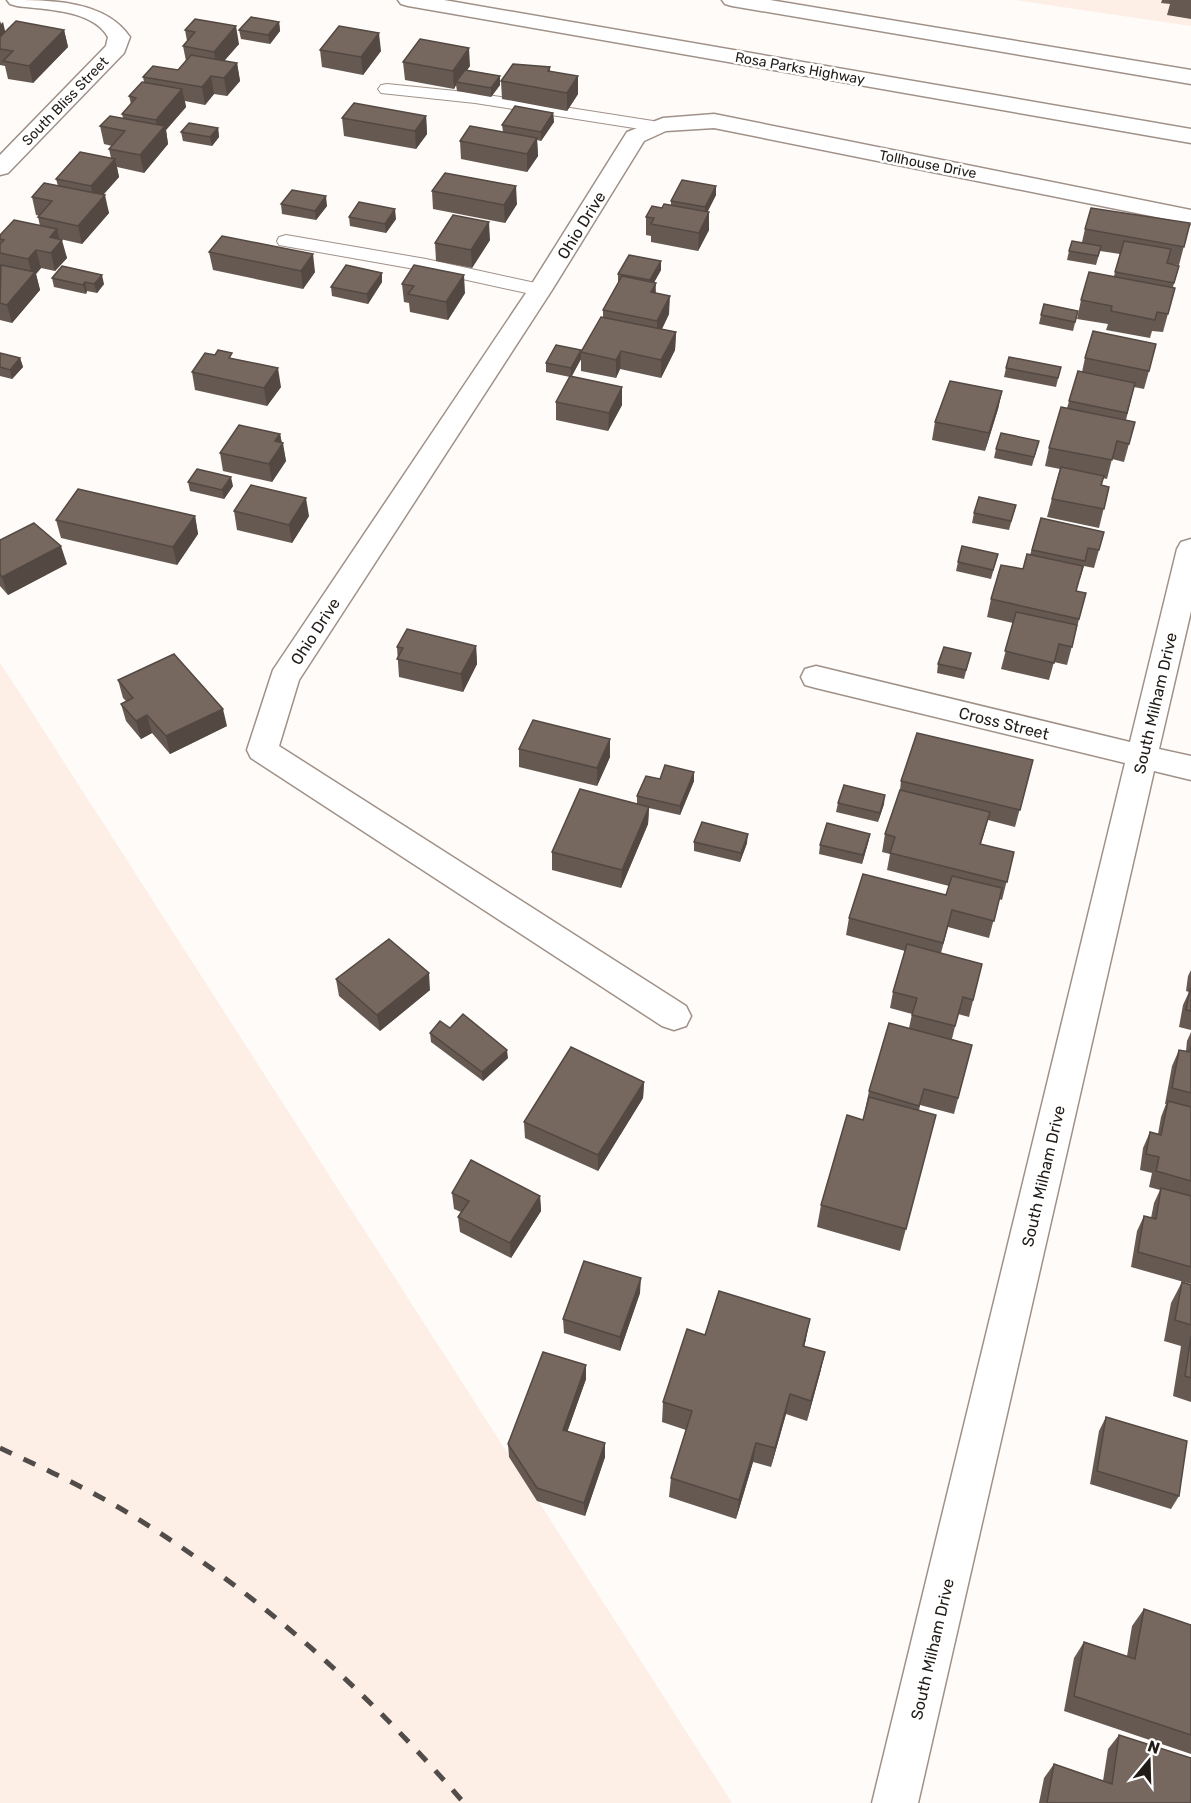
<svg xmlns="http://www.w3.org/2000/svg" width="1191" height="1803" font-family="Rubik,sans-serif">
  <rect width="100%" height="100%" fill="#fefbf9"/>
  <!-- built -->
  <g fill="#fdefe6">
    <polygon points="1014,0 1191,0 1191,26"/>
    <polygon points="0,663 10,678 732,1803 0,1803"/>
  </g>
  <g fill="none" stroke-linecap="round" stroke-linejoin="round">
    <defs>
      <g id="lane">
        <polygon points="387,84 475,93 653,121 662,126 653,131 475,103 381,93 378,89 381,85"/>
        <polygon points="286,235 426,259 540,284 550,290 540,296 426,271 279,245 277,241 279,237"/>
      </g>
      <g id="street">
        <path d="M7,0C50,0 105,0 130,37L124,53L8,173L0,175V155L106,46L108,37C92,9 45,10 17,6L10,4Z"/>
        <polygon points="714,114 1191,210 1191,224 714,128 666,131 644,141 552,290 299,680 279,746 686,1006 691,1016 686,1026 674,1030 662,1026 251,758 247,750 273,670 528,290 627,132 663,118"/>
        <polygon points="1191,539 1191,611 1159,749 1191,756 1191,780 1154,771 918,1803 872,1803 1125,763 816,688 805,685 801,677 805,669 816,666 1130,742 1177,549 1181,542"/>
      </g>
      <g id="highway">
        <polygon points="398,0 444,0 1191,129 1191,143 408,6 401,4"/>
        <polygon points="722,0 770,0 1191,70 1191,84 732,6 725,4"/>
      </g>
    </defs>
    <!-- lane casing -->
    <use href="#lane" stroke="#a09188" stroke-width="2"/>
    <!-- street casing -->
    <use href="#street" stroke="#a09188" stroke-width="3"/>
    <!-- highway casing -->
    <use href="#highway" stroke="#a09188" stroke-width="3"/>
    <!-- lane -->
    <use href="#lane" fill="#fff" fill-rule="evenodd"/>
    <!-- street -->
    <use href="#street" fill="#fff" fill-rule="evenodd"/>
    <!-- highway -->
    <use href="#highway" fill="#fff" fill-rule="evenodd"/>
    <!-- rail -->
    <path stroke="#514c49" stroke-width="5" stroke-dasharray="13 13" stroke-linecap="butt" d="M0,1448C45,1469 91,1490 133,1516C260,1594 367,1691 464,1803"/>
  </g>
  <!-- wall -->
  <g fill="#655952">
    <polygon points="1162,0 1191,0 1191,19 1167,15 1170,4 1161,3"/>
    <polygon points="195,19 239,44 224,61 237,63 240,81 227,96 214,94 205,105 185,101 186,107 166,130 168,144 144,173 117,167 119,177 103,195 109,213 82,244 60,239 67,258 55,271 41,268 36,274 40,290 12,323 0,320 0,235 40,226 38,217 40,216 36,215 32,197 58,186 56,179 111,158 109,149 112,146 104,144 100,126 123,118 122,114 131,104 129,96 144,82 143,77 178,70 186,61 183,46 187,41 185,30"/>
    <polygon points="0,21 5,32 64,30 68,47 33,83 8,79 5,66 0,65"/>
    <polygon points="279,22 280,31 270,44 241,39 239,30"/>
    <polygon points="320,50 381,51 363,75 322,67"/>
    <polygon points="403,62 470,66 467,70 500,76 500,85 491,97 457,91 456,85 454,89 405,80"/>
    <polygon points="550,67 550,71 578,94 567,111 502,99 501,81"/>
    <polygon points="553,113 554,122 541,141 537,140 538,156 527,172 461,159 460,141 503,132 502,125"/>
    <polygon points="426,116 427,134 416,149 344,136 342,118"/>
    <polygon points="218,128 219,137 212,146 183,141 181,132"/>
    <polygon points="432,191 517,204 505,223 433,209"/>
    <polygon points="716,195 707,212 709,230 698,251 651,242 651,236 646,235 646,217 662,208 671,205 671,201"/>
    <polygon points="281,204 327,206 316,220 282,214"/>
    <polygon points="349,217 396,219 386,233 350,226"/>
    <polygon points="1190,223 1179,265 1167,264 1179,266 1173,287 1175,288 1163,332 1152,331 1150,338 1106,330 1108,324 1077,319 1081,300 1114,276 1120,254 1100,251 1096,265 1067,260 1069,251 1082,242 1085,229"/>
    <polygon points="490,240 472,268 436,261 435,243"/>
    <polygon points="209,252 315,272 303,289 213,270"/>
    <polygon points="661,270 654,282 656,293 669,314 662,329 676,332 675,350 661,378 620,369 616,378 581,371 581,352 603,317 603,310 618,283 618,274"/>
    <polygon points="382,273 382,282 368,304 332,296 331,287"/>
    <polygon points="52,278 104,284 97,293 87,291 86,294 54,287"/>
    <polygon points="402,284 465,293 448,320 410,312 409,303 404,302"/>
    <polygon points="1078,311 1073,331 1039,324 1041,315"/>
    <polygon points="581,350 581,359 572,376 622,405 608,431 556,420 556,402 570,377 546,372 546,363"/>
    <polygon points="0,353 20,358 23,367 12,379 0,376"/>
    <polygon points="1085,358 1149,371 1144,389 1134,387 1126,420 1135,422 1124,462 1112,459 1107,479 1103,478 1102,485 1109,487 1099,528 1047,517 1060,469 1045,466 1049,448 1067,408 1078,371 1082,372"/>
    <polygon points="233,359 281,387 267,406 195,390 192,372"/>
    <polygon points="1061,367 1056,387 1004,377 1006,368"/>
    <polygon points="1002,391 998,409 985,451 932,440 935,422"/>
    <polygon points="280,434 286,461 272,482 223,471 220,453"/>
    <polygon points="1039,441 1032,466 994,458 996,449"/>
    <polygon points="188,482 233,486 224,499 190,491"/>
    <polygon points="1016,505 1009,530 972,523 974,513"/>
    <polygon points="234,511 309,516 292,543 237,530"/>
    <polygon points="195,516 198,534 177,565 61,538 56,520"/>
    <polygon points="1041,518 1104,532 1094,568 1084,566 1080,579 1079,579 1076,591 1086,593 1067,665 1054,662 1049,680 1001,669 1013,623 987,617 991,599 1023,569 1030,555"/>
    <polygon points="0,540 67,564 8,595 0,586"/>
    <polygon points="998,554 991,579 956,571 958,562"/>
    <polygon points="476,646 477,664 463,692 399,677 397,647"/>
    <polygon points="971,653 964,679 937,673 938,664"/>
    <polygon points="118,680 227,726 170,754 152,733 141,739 126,721 121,704 126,701 123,698"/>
    <polygon points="610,739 610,757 597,786 519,767 519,749"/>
    <polygon points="1033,760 1015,827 988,820 981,844 1014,852 1002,900 999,899 989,938 948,927 941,953 982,964 969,1017 958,1014 952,1039 972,1045 954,1114 920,1105 919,1111 936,1115 900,1251 817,1227 821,1205 863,1120 869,1091 909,1028 912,1014 890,1008 893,992 905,951 846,935 849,918 946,895 949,886 887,870 890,854 882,852 885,834 900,790 901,781"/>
    <polygon points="660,779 694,781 680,815 649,808 648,824 621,888 552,870 552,852 637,804 637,796"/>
    <polygon points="838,803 884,804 878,822 836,812"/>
    <polygon points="870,834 868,843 862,864 819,854 820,845"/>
    <polygon points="694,842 747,843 740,862 694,851"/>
    <polygon points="1191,970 1191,1030 1179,1027 1183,1005 1189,992 1186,991 1188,976"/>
    <polygon points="336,979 430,990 380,1031 339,996"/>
    <polygon points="450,1028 508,1058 483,1081 431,1042 430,1033"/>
    <polygon points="1191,1032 1191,1284 1131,1267 1137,1231 1144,1216 1151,1218 1154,1203 1160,1190 1149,1187 1152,1173 1140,1170 1143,1148 1150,1132 1158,1134 1161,1117 1166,1104 1165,1104 1172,1066 1179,1050 1186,1051 1187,1041"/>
    <polygon points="644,1082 643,1098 598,1171 525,1138 524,1122"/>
    <polygon points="452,1193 540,1196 541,1211 511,1258 460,1232 458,1217 461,1212 454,1209"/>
    <polygon points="1182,1282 1191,1285 1191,1402 1173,1396 1181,1346 1164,1341 1171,1303"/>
    <polygon points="640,1293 620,1351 564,1333 563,1319"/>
    <polygon points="705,1335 806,1339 804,1347 825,1352 820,1373 807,1421 786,1414 771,1467 753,1462 736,1519 669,1497 671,1478 686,1430 662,1422 663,1402"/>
    <polygon points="586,1365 586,1379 567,1432 605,1443 605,1457 585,1516 537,1501 509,1457 508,1444"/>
    <polygon points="1106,1417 1179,1496 1171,1509 1090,1484 1099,1431"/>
    <polygon points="1144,1609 1191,1625 1191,1754 1064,1711 1074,1658 1084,1642 1127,1656 1132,1626"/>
    <polygon points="1119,1735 1191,1803 1039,1803 1044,1778 1054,1764 1103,1781 1108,1749"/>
  </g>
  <!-- shaded-wall -->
  <g fill="#534842">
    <polygon points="3,22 7,39 0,46 0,25"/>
    <polygon points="279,22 280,31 270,44 268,35"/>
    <polygon points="236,26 239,44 217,69 214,52"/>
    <polygon points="64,30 68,47 33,83 29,66"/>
    <polygon points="379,33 381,51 363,75 361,57"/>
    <polygon points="469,48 470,66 458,82 456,82 456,85 454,89 453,71"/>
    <polygon points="237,63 240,81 227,96 224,78"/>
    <polygon points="211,76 214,94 205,105 202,87"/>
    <polygon points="500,76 500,85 491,97 491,88"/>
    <polygon points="578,76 578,94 567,111 567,93"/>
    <polygon points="182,89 186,107 166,130 168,144 144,173 140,155 158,134 156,120"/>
    <polygon points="553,113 554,122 541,141 541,132"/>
    <polygon points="426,116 427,134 416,149 415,131"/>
    <polygon points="218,128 219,137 212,146 210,137"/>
    <polygon points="537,138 538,156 527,172 527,154"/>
    <polygon points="115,159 119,177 95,204 91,186"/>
    <polygon points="516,186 517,204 505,223 504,205"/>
    <polygon points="716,186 716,195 705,217 705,207"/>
    <polygon points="105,195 109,213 82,244 78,226"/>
    <polygon points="326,196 327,206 316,220 315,211"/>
    <polygon points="395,209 396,219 386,233 385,224"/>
    <polygon points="709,212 709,230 698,251 699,233"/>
    <polygon points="489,222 490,240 472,268 471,250"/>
    <polygon points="57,229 60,242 62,240 67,258 55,271 51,253 50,237"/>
    <polygon points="36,250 41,268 36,274 40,290 12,323 7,305 32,275 28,259"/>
    <polygon points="313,254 315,272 303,289 301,271"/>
    <polygon points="661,261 661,270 650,290 650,280"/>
    <polygon points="382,273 382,282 368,304 367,294"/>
    <polygon points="102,275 104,284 97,293 94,284"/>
    <polygon points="464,275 465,293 448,320 446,302"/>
    <polygon points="85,282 87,291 86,294 83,285"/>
    <polygon points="656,283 655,301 651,292"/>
    <polygon points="670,296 669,314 657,339 657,321"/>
    <polygon points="676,332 675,350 661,378 661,360"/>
    <polygon points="581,350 581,359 571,377 571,368"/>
    <polygon points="621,351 620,369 616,378 616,360"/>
    <polygon points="20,358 23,367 12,379 10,370"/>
    <polygon points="278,368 281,387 267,406 264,388"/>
    <polygon points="622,387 622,405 608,431 609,413"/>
    <polygon points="1002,391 998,409 985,451 989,433"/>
    <polygon points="280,434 282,445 283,443 286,461 272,482 269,464 275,441"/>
    <polygon points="231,477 233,486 224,499 222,490"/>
    <polygon points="306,498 309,516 292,543 289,525"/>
    <polygon points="195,516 198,534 177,565 173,547"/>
    <polygon points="61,546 67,564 8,595 2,577"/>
    <polygon points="476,646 477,664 463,692 461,674"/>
    <polygon points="223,709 227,726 170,754 166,736"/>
    <polygon points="147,715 152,733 141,739 136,721"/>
    <polygon points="610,739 610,757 597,786 597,768"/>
    <polygon points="694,772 694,781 680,815 680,806"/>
    <polygon points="885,795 884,804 878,822 880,813"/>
    <polygon points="649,807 648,824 621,888 622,870"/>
    <polygon points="748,834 747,843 740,862 741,853"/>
    <polygon points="870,834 868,843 862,864 863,855"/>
    <polygon points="429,973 430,990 380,1031 377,1015"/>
    <polygon points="507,1050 508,1058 483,1081 482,1072"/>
    <polygon points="644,1082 643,1098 598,1171 598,1155"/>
    <polygon points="540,1196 541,1211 511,1258 510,1243"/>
    <polygon points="641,1278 640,1293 620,1351 620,1337"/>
    <polygon points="810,1319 806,1339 799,1367 803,1346"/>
    <polygon points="825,1352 820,1373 807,1421 811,1401"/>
    <polygon points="586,1365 586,1379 563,1444 563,1430"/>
    <polygon points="790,1394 786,1414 771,1467 775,1448"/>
    <polygon points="605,1443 605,1457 585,1516 584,1503"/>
    <polygon points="756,1443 753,1462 736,1519 739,1500"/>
  </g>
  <!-- building -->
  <g fill="#76675f" stroke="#534842" stroke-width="1.5">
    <polygon points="251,17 279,22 268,35 239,30"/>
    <polygon points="195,19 236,26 214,52 183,46 195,32 185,30"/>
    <polygon points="16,21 64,30 29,66 3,61 13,51 0,49 0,37"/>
    <polygon points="339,26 379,33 361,57 320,50"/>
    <polygon points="420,39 469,48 453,71 403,62"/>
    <polygon points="191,55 237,63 224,78 211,76 202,87 143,77 153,66 178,70"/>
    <polygon points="513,64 550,67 548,71 578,76 567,93 501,81"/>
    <polygon points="465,70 500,76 491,88 456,82"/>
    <polygon points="142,82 182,89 156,120 122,114 136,98 129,96"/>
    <polygon points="354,103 426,116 415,131 342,118"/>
    <polygon points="515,106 553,113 541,132 502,125"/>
    <polygon points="110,116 165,126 140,155 109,149 125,131 100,126"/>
    <polygon points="189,123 218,128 210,137 181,132"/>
    <polygon points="470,126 537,138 527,154 460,141"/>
    <polygon points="80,152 115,159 91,186 56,179"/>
    <polygon points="445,173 516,186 504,205 432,191"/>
    <polygon points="682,180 716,186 705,207 671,201"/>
    <polygon points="44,183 105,195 78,226 38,217 52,201 32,197"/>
    <polygon points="292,190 326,196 315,211 281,204"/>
    <polygon points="359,202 395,209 385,224 349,217"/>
    <polygon points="664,204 709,212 699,233 651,224 654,218 646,217 652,206 662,208"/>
    <polygon points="1091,208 1190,223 1184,247 1085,229"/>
    <polygon points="453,215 489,222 471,250 435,243"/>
    <polygon points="14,220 57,229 50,237 62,240 51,253 36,250 28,259 0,253 0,244 4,240 0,239 0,235"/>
    <polygon points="222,236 313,254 301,271 209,252"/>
    <polygon points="1072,241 1101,246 1098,256 1069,251"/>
    <polygon points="1124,241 1171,249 1167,263 1179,266 1174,283 1115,272"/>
    <polygon points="629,255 661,261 650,280 618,274"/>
    <polygon points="1,265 35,272 7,305 0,303"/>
    <polygon points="346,265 382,273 367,294 331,287"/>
    <polygon points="414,265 464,275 446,302 408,294 414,286 402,284"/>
    <polygon points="62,266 102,275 94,284 85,282 83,285 52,278"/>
    <polygon points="1089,272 1175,288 1168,314 1157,312 1155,320 1111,311 1112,306 1081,300"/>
    <polygon points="622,276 656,283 651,292 670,296 657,321 603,310"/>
    <polygon points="1044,304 1078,311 1075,322 1041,315"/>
    <polygon points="601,317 676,332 661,360 621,351 616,360 581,352"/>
    <polygon points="1093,331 1156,344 1149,371 1085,358"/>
    <polygon points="556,345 581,350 571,368 546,363"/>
    <polygon points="218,350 232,353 229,358 278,368 264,388 192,372 205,353 215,355"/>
    <polygon points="0,353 20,358 10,370 0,367"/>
    <polygon points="1009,357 1061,367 1058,378 1006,368"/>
    <polygon points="1078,371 1135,383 1127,413 1069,401"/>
    <polygon points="570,376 622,387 609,413 556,402"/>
    <polygon points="950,381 1002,391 989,433 935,422"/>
    <polygon points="1061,407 1135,422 1129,444 1117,441 1112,460 1049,448"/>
    <polygon points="239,425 280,434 275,441 283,443 269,464 220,453"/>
    <polygon points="1001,433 1039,441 1034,457 996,449"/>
    <polygon points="1061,467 1104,476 1101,485 1109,487 1104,509 1052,499"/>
    <polygon points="197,469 231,477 222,490 188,482"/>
    <polygon points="251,485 306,498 289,525 234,511"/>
    <polygon points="78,489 195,516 173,547 56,520"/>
    <polygon points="979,497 1016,505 1011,521 974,513"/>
    <polygon points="1041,518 1104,532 1099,550 1088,548 1085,561 1032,550"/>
    <polygon points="34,523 61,546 2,577 0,574 0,540"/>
    <polygon points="962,546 998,554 993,570 958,562"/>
    <polygon points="1027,554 1083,566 1076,591 1086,593 1079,619 991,599 1001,565 1023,569"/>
    <polygon points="1016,612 1077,625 1072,647 1059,644 1054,663 1005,651"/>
    <polygon points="407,629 476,646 461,674 397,659 403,648 397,647"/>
    <polygon points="944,647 971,653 966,670 938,664"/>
    <polygon points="174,654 223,709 166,736 147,715 136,721 121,704 133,698 118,680"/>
    <polygon points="533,720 610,739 597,768 519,749"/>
    <polygon points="917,733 1033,760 1020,810 901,781"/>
    <polygon points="665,765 694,772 680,806 637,796 646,776 660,779"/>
    <polygon points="844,785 885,795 880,813 838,803"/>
    <polygon points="580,789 649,807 622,870 552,852"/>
    <polygon points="900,790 990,812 980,844 1014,852 1007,882 890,853 895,837 885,834"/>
    <polygon points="702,822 748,834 741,853 694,842"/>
    <polygon points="827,823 870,834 863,855 820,845"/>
    <polygon points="863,874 946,895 952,876 1002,888 994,921 952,910 943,943 849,918"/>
    <polygon points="389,939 429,973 377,1015 336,979"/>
    <polygon points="907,944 982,964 973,1000 963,997 955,1026 912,1015 917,998 893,992"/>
    <polygon points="1190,989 1191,989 1191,1011 1186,1010"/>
    <polygon points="463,1014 507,1050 482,1072 430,1033 440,1021 450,1028"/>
    <polygon points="889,1023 972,1045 958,1098 924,1089 919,1106 869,1091"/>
    <polygon points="1191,1046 1191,1093 1172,1088 1179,1050 1190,1052"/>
    <polygon points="571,1047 644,1082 598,1155 524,1122"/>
    <polygon points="869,1097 936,1115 906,1229 821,1205 847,1115 863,1120"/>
    <polygon points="1168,1101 1191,1107 1191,1181 1156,1171 1159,1157 1146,1154 1150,1132 1161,1135"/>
    <polygon points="471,1160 540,1196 510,1243 458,1217 469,1201 452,1193"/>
    <polygon points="1161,1188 1191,1196 1191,1267 1138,1252 1144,1216 1156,1219"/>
    <polygon points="584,1261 641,1278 620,1337 563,1319"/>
    <polygon points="1182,1282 1191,1285 1191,1325 1175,1320"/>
    <polygon points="719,1291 810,1319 803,1346 825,1352 811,1401 790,1394 775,1448 756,1443 739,1500 671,1478 692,1411 663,1402 687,1329 705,1335"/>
    <polygon points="1191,1336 1191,1378 1185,1376"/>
    <polygon points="543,1352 586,1365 563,1430 605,1443 584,1503 537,1488 508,1444"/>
    <polygon points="1106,1417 1187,1441 1179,1496 1097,1471"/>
    <polygon points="1144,1609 1191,1625 1191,1735 1074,1696 1084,1642 1135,1659"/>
    <polygon points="1119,1735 1191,1758 1191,1803 1047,1803 1054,1764 1112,1784"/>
  </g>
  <g text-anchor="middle" stroke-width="5" stroke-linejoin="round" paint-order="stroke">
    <!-- far-street labels -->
    <g font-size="14" fill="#201b17" stroke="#fff">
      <text transform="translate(800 68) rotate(10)" y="5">Rosa Parks Highway</text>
      <text transform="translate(65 101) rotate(-46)" y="5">South Bliss Street</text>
      <text transform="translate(928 164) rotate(11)" y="5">Tollhouse Drive</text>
    </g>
    <!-- street labels -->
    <g font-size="16" fill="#201b17" stroke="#fff">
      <text transform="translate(581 225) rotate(-58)" y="6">Ohio Drive</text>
      <text transform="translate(315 631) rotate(-57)" y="6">Ohio Drive</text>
      <text transform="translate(1155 703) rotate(-77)" y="6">South Milham Drive</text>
      <text transform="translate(1004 723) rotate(14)" y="6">Cross Street</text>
      <text transform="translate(1043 1176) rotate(-77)" y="6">South Milham Drive</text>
      <text transform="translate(932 1649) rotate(-77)" y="6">South Milham Drive</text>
    </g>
  </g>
  <!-- north arrow -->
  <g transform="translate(1149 1761) rotate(19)" stroke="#ffffff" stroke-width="4.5" paint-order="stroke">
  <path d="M0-4.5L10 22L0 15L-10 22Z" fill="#201b17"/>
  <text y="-9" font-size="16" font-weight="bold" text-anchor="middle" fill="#201b17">N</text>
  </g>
</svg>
